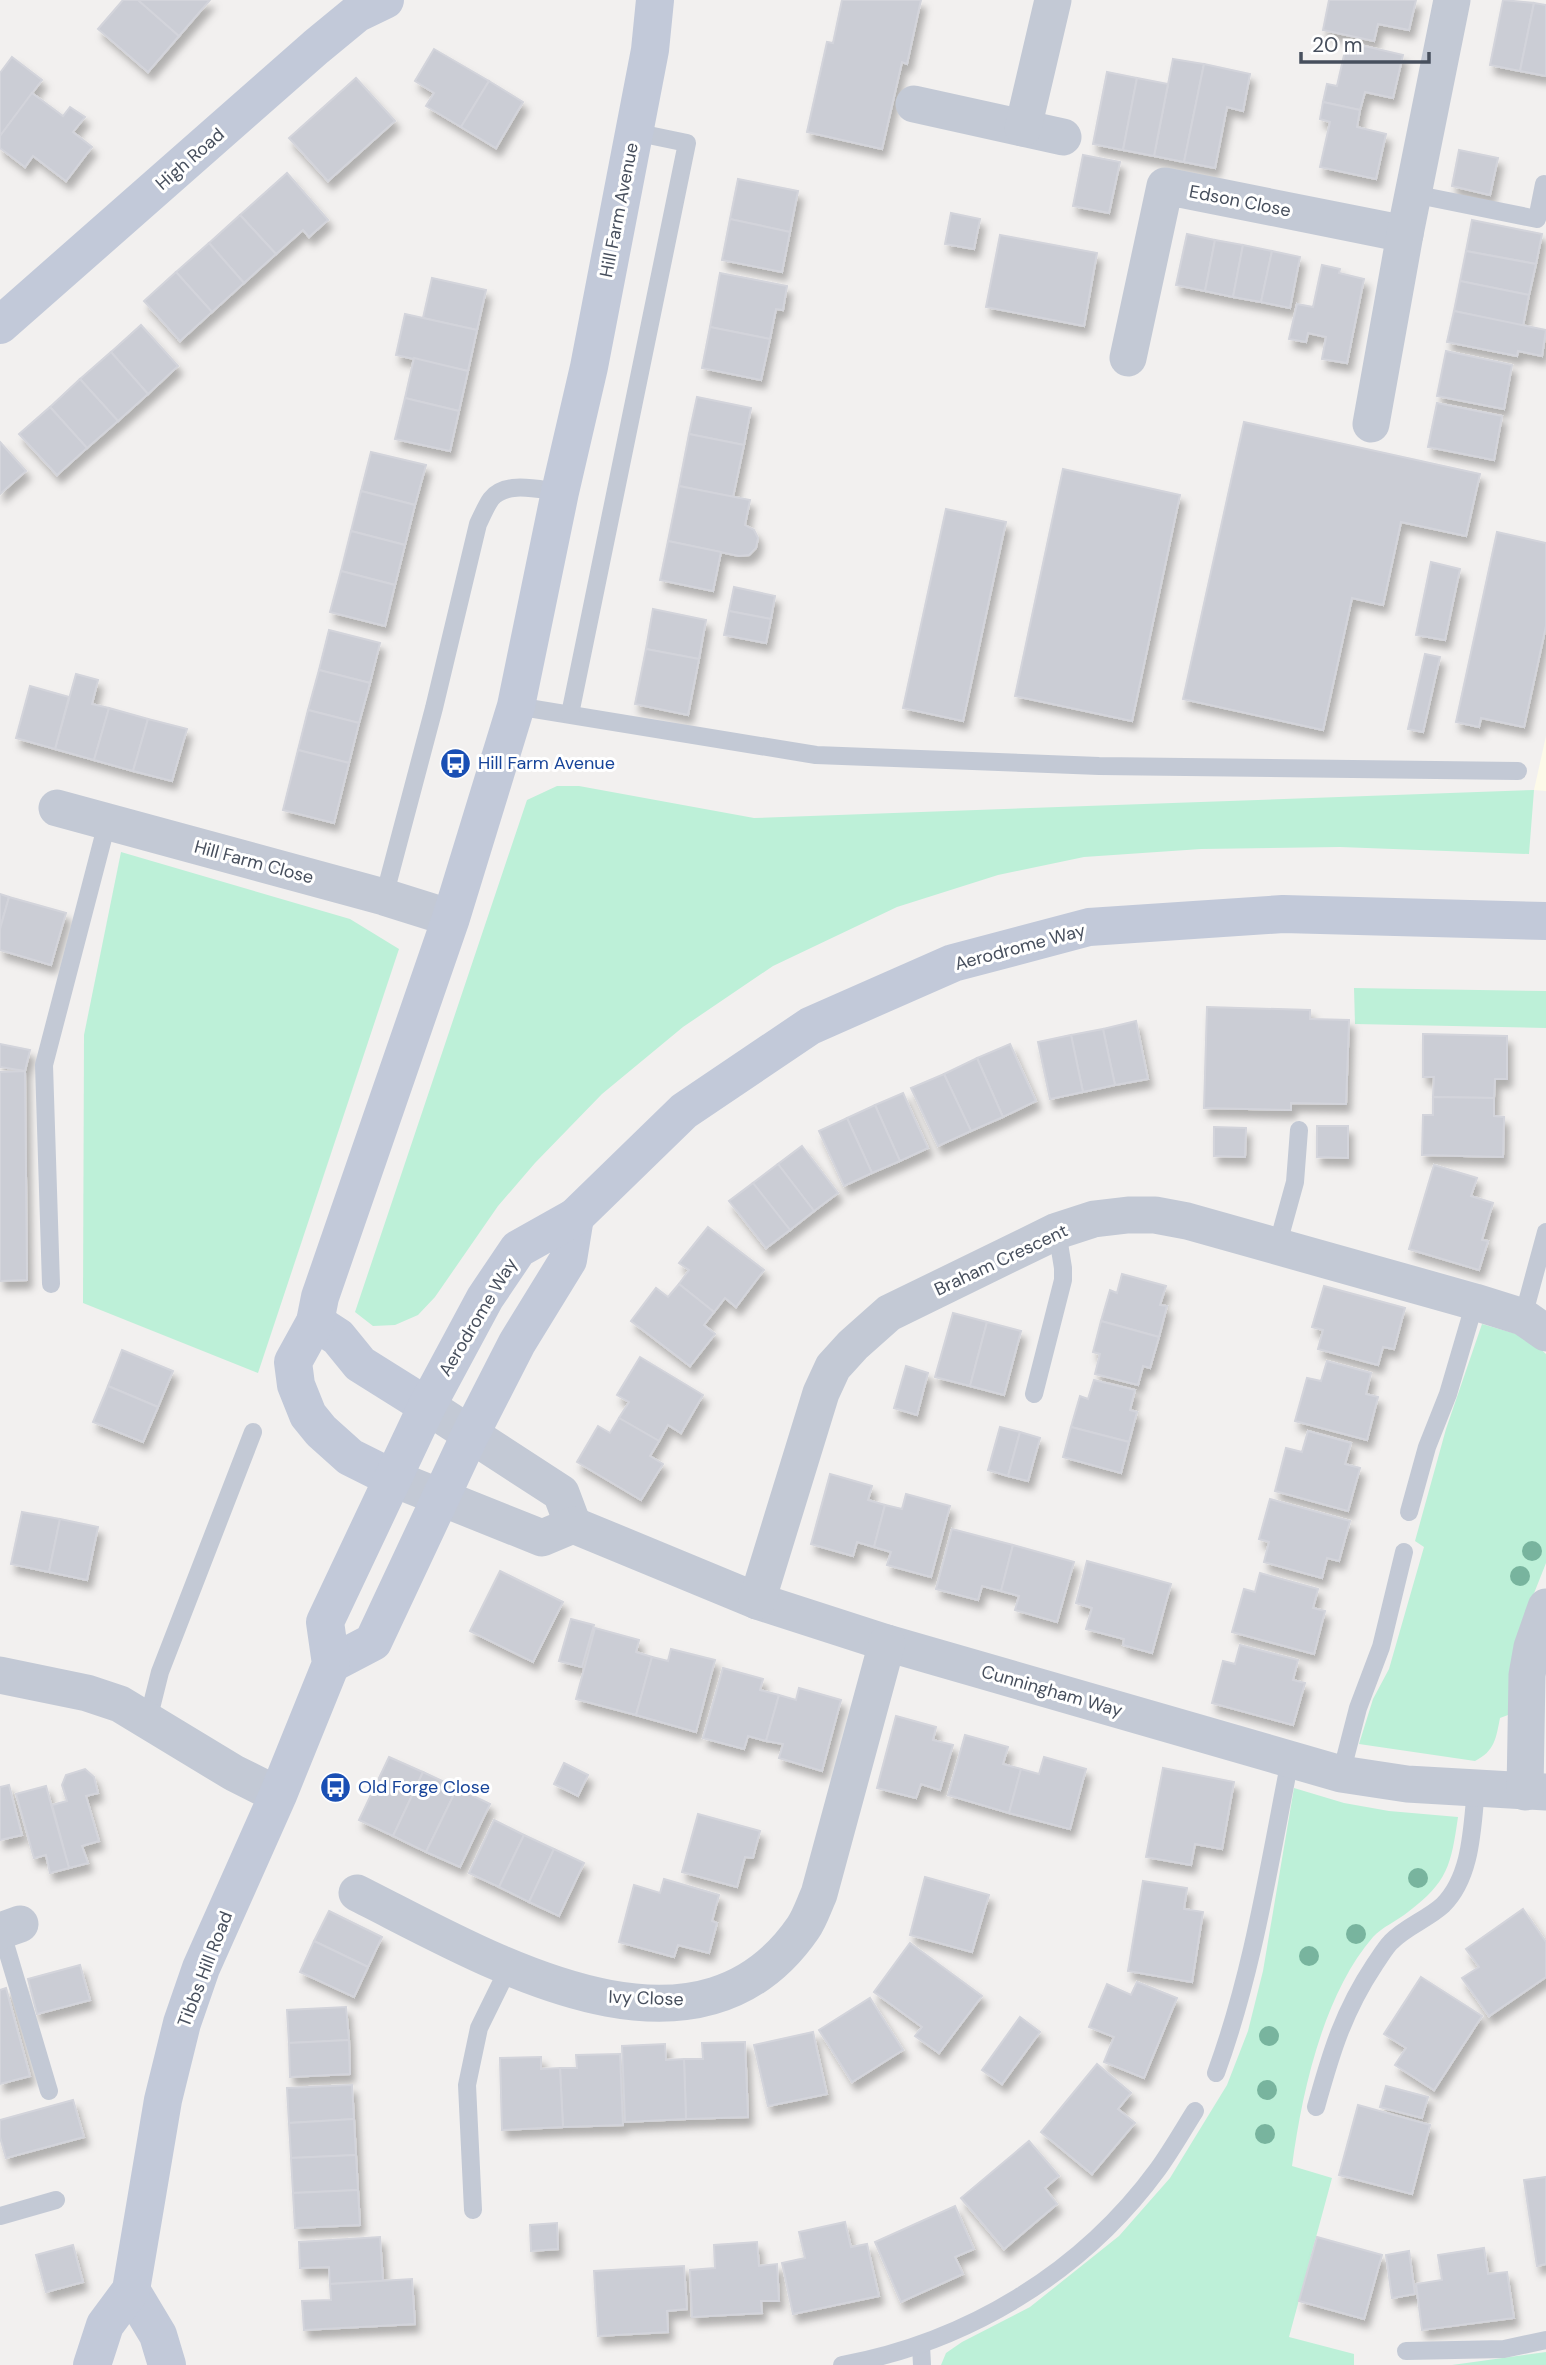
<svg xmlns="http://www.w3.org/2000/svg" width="1546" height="2365" font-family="'DM Sans',sans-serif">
  <defs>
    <filter id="shadow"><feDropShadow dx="4.5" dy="8" stdDeviation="3.5" flood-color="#0004"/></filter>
  </defs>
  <rect width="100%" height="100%" fill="#f2f0ef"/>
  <!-- commercial -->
  <polygon fill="#fdfae9" points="1546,736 1546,791 1534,790"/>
  <!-- green -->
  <g fill="#bdf0d8">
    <polygon points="557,786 579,786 754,818 1534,790 1529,854 1340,847 1201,849 1084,857 998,875 897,907 773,966 683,1027 602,1094 535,1163 498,1206 435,1297 418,1315 395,1325 373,1326 355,1312 527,800"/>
    <polygon points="121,852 350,919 399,949 258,1373 83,1303 84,1035"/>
    <polygon points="1354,988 1546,991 1546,1028 1355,1024"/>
    <path d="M1482,1324L1527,1337L1546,1354V1563L1529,1606L1508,1715L1500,1718C1496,1738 1495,1751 1475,1761L1359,1744L1373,1699L1389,1669L1424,1547L1415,1541L1446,1429Z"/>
    <path d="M1294,1788L1344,1803L1389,1811L1458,1817C1451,1865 1448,1882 1408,1912C1397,1921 1382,1927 1373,1937C1323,1995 1302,2092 1292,2166L1332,2178L1289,2337L1354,2354V2365H941L946,2353L962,2342L1030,2307L1119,2236L1170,2178L1227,2085L1248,2031L1263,1971Z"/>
    <polygon points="1546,2352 1546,2365 1452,2365"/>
  </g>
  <!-- building -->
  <g fill="#cbcdd5" stroke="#d3d4db" stroke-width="2" filter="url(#shadow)">
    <polygon points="123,0 138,0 179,36 148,72 98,29"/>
    <polygon points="138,0 210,0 179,36"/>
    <polygon points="842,0 921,0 907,64 902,62 882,149 807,132 827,42 833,43"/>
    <polygon points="1329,0 1416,0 1409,30 1378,24 1374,41 1323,30"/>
    <polygon points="1503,0 1534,3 1520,71 1490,65"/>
    <polygon points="1534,3 1546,5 1546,76 1520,71"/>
    <polygon points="1347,42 1403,55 1393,98 1365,92 1360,110 1323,102 1327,84 1337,86"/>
    <polygon points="434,49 489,81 461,127 426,106 434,93 415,81"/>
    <polygon points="12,57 42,80 0,136 0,73"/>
    <polygon points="1173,59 1204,64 1184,162 1154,156"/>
    <polygon points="1204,64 1250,74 1243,111 1227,107 1215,168 1184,162"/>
    <polygon points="1107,72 1137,78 1123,150 1093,144"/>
    <polygon points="356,78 395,121 328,181 289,138"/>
    <polygon points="1137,78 1168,84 1154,156 1123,150"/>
    <polygon points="489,81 523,102 496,148 461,127"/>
    <polygon points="32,93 63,116 70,107 85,117 73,132 92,147 66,181 33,156 25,167 0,148 0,136"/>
    <polygon points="1323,102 1360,110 1357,127 1386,134 1376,179 1320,167 1330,122 1320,119"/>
    <polygon points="1459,150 1498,158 1490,195 1452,186"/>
    <polygon points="1083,155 1120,162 1109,213 1073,206"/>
    <polygon points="287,173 328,220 309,237 303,230 276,254 240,215"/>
    <polygon points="738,179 798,191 790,232 730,219"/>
    <polygon points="951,213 980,219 974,249 945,244"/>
    <polygon points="240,215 276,254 244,283 209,243"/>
    <polygon points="730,219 790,232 782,272 722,260"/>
    <polygon points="1472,220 1542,234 1536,264 1466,251"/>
    <polygon points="1187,234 1215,240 1205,291 1176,285"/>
    <polygon points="1000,235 1097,253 1084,326 986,307"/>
    <polygon points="1215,240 1243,245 1233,297 1205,291"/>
    <polygon points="209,243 244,283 212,312 176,272"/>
    <polygon points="1243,245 1272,251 1261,302 1233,297"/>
    <polygon points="1272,251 1300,257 1290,308 1261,302"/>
    <polygon points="1466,251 1536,264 1529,295 1460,281"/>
    <polygon points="1322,265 1340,269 1339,273 1364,279 1347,363 1322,359 1326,337 1308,333 1306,342 1289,339 1297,304 1313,307"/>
    <polygon points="176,272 212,312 180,341 144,301"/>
    <polygon points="720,273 787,286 783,310 776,309 770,339 710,327"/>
    <polygon points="432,278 486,290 477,330 423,318"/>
    <polygon points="1460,281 1529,295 1523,326 1454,311"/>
    <polygon points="1454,311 1546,330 1542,356 1518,351 1517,356 1447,342"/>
    <polygon points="405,314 477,330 468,371 396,355"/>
    <polygon points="141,325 178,366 148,394 111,352"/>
    <polygon points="710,327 770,339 761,380 702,368"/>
    <polygon points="1446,351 1512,365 1504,409 1437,396"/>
    <polygon points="111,352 148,394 118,421 80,379"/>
    <polygon points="414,358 468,371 459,411 405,398"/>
    <polygon points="80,379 118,421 87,448 50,407"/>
    <polygon points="697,397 751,408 744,445 689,434"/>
    <polygon points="405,398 459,411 450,451 395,439"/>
    <polygon points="1437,403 1502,416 1494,460 1428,447"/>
    <polygon points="50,407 87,448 57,475 19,434"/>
    <polygon points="1244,422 1480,474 1466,536 1401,522 1383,605 1352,598 1323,730 1183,699"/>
    <polygon points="689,434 744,445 733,497 679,486"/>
    <polygon points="0,442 26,471 0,494"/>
    <polygon points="371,452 426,465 415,505 361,491"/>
    <polygon points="1063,469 1180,495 1132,721 1015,696"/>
    <polygon points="679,486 750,500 745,525 754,530 758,538 756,548 749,555 739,556 668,541"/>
    <polygon points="361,491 415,505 405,545 351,531"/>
    <polygon points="946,509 1006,522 963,721 903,708"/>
    <polygon points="351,531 405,545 395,585 341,571"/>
    <polygon points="1497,532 1546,543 1546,626 1524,727 1481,718 1479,727 1456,722"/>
    <polygon points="668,541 721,552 713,591 660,580"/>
    <polygon points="1431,562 1460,569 1445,640 1416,635"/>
    <polygon points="341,571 395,585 385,626 330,612"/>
    <polygon points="734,587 775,596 771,619 729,611"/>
    <polygon points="653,609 706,620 699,659 646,649"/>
    <polygon points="729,611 771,619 766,643 724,635"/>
    <polygon points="329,630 380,643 370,683 319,670"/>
    <polygon points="646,649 699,659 688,715 635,704"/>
    <polygon points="1425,654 1440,657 1423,732 1408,729"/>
    <polygon points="319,670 370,683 359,723 308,710"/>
    <polygon points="76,674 98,680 92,704 109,708 94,760 55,749"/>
    <polygon points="30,686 69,697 55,749 16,738"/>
    <polygon points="109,708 148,719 133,771 94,760"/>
    <polygon points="308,710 359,723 349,763 298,750"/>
    <polygon points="148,719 187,729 172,781 133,771"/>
    <polygon points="298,750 349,763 334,823 283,810"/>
    <polygon points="0,894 9,897 0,929"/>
    <polygon points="9,897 66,913 51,965 0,950 0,929"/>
    <polygon points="1207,1007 1310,1010 1310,1019 1349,1020 1346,1104 1291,1103 1291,1110 1204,1108"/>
    <polygon points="1136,1021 1148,1079 1115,1085 1103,1029"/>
    <polygon points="1103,1029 1115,1085 1083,1092 1071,1035"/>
    <polygon points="1423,1034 1507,1036 1507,1079 1495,1079 1494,1098 1433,1097 1434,1077 1423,1077"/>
    <polygon points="1071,1035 1083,1092 1050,1099 1038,1042"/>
    <polygon points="0,1044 30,1050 25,1071 0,1067"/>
    <polygon points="1010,1044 1036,1101 1003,1117 977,1058"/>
    <polygon points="977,1058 1003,1117 971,1131 944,1074"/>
    <polygon points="25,1071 27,1280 0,1281 0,1072"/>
    <polygon points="944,1074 971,1131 938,1146 911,1088"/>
    <polygon points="903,1093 928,1148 900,1161 875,1105"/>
    <polygon points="1433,1097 1494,1098 1494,1116 1504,1117 1503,1157 1422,1155 1423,1115 1433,1115"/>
    <polygon points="875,1105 900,1161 872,1173 847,1118"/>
    <polygon points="847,1118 872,1173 844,1186 819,1131"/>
    <polygon points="1317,1126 1348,1126 1348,1158 1317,1157"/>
    <polygon points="1214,1127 1246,1128 1245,1157 1214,1156"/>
    <polygon points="802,1146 838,1193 814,1211 778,1164"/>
    <polygon points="778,1164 814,1211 790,1230 753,1183"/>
    <polygon points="1434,1165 1477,1178 1471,1196 1493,1203 1482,1240 1488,1241 1479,1270 1409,1249"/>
    <polygon points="753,1183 790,1230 766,1248 729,1201"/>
    <polygon points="708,1227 764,1270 736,1307 725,1298 714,1312 679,1284 689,1270 679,1263"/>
    <polygon points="1122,1274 1166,1286 1160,1305 1167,1306 1159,1337 1101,1321 1110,1290 1117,1293"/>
    <polygon points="679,1284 714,1312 704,1325 715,1334 690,1366 631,1321 656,1288 668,1297"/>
    <polygon points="1324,1286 1405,1308 1394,1349 1383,1347 1378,1365 1318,1349 1323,1330 1312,1327"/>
    <polygon points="953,1313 987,1322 970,1386 935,1377"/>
    <polygon points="1101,1321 1159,1337 1150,1368 1143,1366 1138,1385 1095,1374 1100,1354 1093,1352"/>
    <polygon points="987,1322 1021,1331 1004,1395 970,1386"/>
    <polygon points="122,1350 173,1371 158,1407 108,1386"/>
    <polygon points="640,1357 703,1395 681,1433 668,1425 659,1441 619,1418 629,1402 617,1395"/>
    <polygon points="1327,1361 1371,1373 1366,1394 1378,1397 1367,1440 1295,1421 1307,1378 1321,1381"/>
    <polygon points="906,1366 928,1373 917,1415 894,1408"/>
    <polygon points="1094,1380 1135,1390 1130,1410 1137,1412 1129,1442 1071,1427 1080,1396 1088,1399"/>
    <polygon points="108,1386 158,1407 143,1442 93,1422"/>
    <polygon points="619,1418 659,1441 650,1456 663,1464 641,1500 577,1462 598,1426 610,1433"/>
    <polygon points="1000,1427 1020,1432 1008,1476 988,1470"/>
    <polygon points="1071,1427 1129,1442 1121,1473 1063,1457"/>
    <polygon points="1308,1431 1351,1443 1345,1464 1360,1468 1348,1511 1275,1491 1286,1448 1302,1452"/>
    <polygon points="1020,1432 1040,1438 1028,1481 1008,1476"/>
    <polygon points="830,1474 872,1486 868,1500 885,1505 874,1547 857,1542 853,1556 811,1544"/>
    <polygon points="906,1494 950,1506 931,1577 887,1565 891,1552 874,1547 885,1505 902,1509"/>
    <polygon points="1270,1499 1350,1521 1339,1561 1327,1558 1322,1578 1264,1562 1269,1542 1259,1539"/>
    <polygon points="22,1512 60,1519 49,1572 11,1564"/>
    <polygon points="60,1519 98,1527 87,1580 49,1572"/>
    <polygon points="952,1529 1013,1545 1001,1591 982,1586 978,1600 936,1589"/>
    <polygon points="1013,1545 1074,1562 1057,1622 1015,1610 1019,1596 1001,1591"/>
    <polygon points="1087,1561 1171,1584 1152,1653 1123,1645 1124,1639 1086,1629 1092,1608 1076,1603"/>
    <polygon points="500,1571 563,1602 533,1662 470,1631"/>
    <polygon points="1260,1573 1318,1589 1313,1608 1325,1611 1314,1654 1232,1632 1244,1589 1255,1592"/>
    <polygon points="571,1619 594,1625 582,1667 559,1661"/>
    <polygon points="595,1628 639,1640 636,1652 652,1657 636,1715 576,1699"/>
    <polygon points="1240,1645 1298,1660 1293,1680 1305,1683 1293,1725 1212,1703 1223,1661 1235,1664"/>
    <polygon points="671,1649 715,1660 696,1732 636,1715 652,1657 668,1661"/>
    <polygon points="723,1668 763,1679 760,1690 779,1695 766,1741 748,1736 744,1749 703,1738"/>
    <polygon points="799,1688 841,1700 822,1771 779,1758 783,1744 766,1741 779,1695 796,1700"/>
    <polygon points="896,1716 936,1727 933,1740 953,1745 940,1790 921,1784 916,1798 877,1788"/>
    <polygon points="965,1735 1008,1747 1003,1764 1021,1769 1009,1813 948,1795"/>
    <polygon points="389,1757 423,1772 393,1836 359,1820"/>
    <polygon points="1044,1757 1086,1769 1070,1829 1009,1813 1021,1769 1039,1774"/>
    <polygon points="564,1763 588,1775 578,1796 554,1784"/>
    <polygon points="1163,1768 1234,1782 1222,1849 1195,1844 1191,1865 1146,1857"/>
    <polygon points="85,1769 94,1777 98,1793 86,1796 99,1841 82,1846 88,1863 69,1868 52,1805 67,1801 62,1785 66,1775"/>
    <polygon points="423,1772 457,1788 426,1852 393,1836"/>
    <polygon points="9,1785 22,1835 0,1840 0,1787"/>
    <polygon points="46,1786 69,1868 50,1873 46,1855 34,1858 16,1794"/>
    <polygon points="457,1788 490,1804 460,1867 426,1852"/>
    <polygon points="698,1814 760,1831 753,1858 745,1857 737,1887 682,1872"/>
    <polygon points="494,1820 524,1835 499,1887 469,1873"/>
    <polygon points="524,1835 554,1849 529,1902 499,1887"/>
    <polygon points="554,1849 584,1863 559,1916 529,1902"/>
    <polygon points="925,1877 989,1895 972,1952 910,1935"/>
    <polygon points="664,1879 719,1895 712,1921 717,1923 709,1953 678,1945 674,1957 619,1942 634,1885 660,1893"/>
    <polygon points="1143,1881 1187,1888 1184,1909 1203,1912 1192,1982 1128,1971"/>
    <polygon points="1523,1909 1546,1942 1546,1977 1489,2016 1462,1978 1479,1967 1466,1949"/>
    <polygon points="329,1911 382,1937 368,1967 314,1941"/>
    <polygon points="314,1941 368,1967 354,1997 300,1972"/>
    <polygon points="910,1943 982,1996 939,2053 915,2036 922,2027 874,1992"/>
    <polygon points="80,1965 90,2000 37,2014 28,1979"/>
    <polygon points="1421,1977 1482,2016 1434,2090 1395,2065 1406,2048 1384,2034"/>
    <polygon points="1137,1982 1177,1998 1144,2078 1104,2062 1114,2037 1089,2027 1107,1984 1131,1995"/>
    <polygon points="6,1988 30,2076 0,2084 0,1990"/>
    <polygon points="870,1998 903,2050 852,2082 819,2030"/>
    <polygon points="346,2007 349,2040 289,2043 287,2010"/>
    <polygon points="1020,2017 1040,2032 1002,2084 982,2070"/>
    <polygon points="813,2032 827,2094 768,2106 754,2045"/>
    <polygon points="349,2040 350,2074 290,2077 289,2043"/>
    <polygon points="745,2042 748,2117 686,2119 684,2059 703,2059 702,2043"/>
    <polygon points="665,2044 666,2060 684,2059 686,2119 625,2122 622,2046"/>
    <polygon points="620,2054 623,2125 563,2127 560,2068 577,2068 576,2055"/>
    <polygon points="541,2057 541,2069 560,2068 563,2127 502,2130 500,2058"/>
    <polygon points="1097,2064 1131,2093 1118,2109 1135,2123 1092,2174 1041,2132"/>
    <polygon points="352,2085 354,2119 289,2123 287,2088"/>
    <polygon points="1386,2086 1428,2097 1422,2118 1380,2107"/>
    <polygon points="73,2100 84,2137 6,2158 0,2137 0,2120"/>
    <polygon points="1358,2105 1430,2125 1412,2194 1339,2175"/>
    <polygon points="354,2119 356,2155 291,2158 289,2123"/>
    <polygon points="1029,2141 1059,2176 1045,2188 1057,2204 1004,2249 961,2198"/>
    <polygon points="356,2155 358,2190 293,2193 291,2158"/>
    <polygon points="1546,2177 1546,2264 1537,2266 1524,2180"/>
    <polygon points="358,2190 360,2225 295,2228 293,2193"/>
    <polygon points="955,2206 974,2249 955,2257 963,2274 901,2302 875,2242"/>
    <polygon points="845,2222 851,2247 867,2244 879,2296 793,2314 782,2263 805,2258 799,2232"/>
    <polygon points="557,2223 558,2249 531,2251 530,2225"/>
    <polygon points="380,2237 383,2281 330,2284 329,2267 300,2268 299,2242"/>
    <polygon points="1317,2237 1382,2255 1364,2319 1299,2301"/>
    <polygon points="757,2242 759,2266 777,2264 779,2301 761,2301 762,2313 692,2317 690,2270 715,2268 714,2245"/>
    <polygon points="73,2245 83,2282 46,2292 36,2255"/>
    <polygon points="1484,2248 1488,2274 1507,2272 1514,2318 1422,2330 1416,2284 1442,2280 1438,2255"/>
    <polygon points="1409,2251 1415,2294 1392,2298 1386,2255"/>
    <polygon points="684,2266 687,2309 667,2311 668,2332 598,2336 594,2271"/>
    <polygon points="412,2279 415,2324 304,2330 302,2301 331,2300 330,2284"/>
  </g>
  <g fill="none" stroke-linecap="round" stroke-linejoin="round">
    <!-- lane -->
    <g stroke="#c3c9d5" stroke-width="18">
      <polyline points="1413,194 1537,219 1544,184"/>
      <polyline points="516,706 816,755 1099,766 1518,771"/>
      <polyline points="570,714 687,143 634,132"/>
      <path d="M384,897L434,708L478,524C482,516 486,506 491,499C506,480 540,490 560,492"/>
      <polyline points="1277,1247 1295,1182 1299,1130"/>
      <polyline points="51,1284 44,1065 107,823"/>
      <polyline points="1523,1317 1546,1232"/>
      <polyline points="1034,1394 1063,1280 1063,1268 1057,1231"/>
      <polyline points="1409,1512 1427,1447 1448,1394 1475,1302"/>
      <polyline points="148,1720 160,1672 253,1432"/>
      <polyline points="1341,1774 1358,1708 1381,1647 1404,1552"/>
      <polyline points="1,1930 49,2091"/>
      <path d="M1216,2073C1253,1972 1269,1865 1290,1760"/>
      <path d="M1316,2107C1331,2053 1343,2012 1375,1964C1380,1957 1385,1948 1391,1942C1405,1927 1428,1919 1443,1905C1472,1876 1472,1827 1476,1789"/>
      <polyline points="473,2210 467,2085 479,2028 508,1969"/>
      <polyline points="0,2216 56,2200"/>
      <polyline points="921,2345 922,2365"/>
      <polyline points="1406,2351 1504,2349 1546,2340"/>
      <path d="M842,2365C967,2342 1082,2273 1158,2169C1171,2151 1183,2130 1195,2111"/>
    </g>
    <!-- street -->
    <g stroke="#c3c9d5" stroke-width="37">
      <polyline points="914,104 1063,137"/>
      <polyline points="1023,128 1053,0"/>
      <polyline points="1128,358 1165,186 1405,234"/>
      <polyline points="1371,424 1405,234 1452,0"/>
      <polyline points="57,808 384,897 451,918"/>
      <polyline points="427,1406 561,1493 573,1525"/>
      <polyline points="392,1478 542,1538 573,1525 757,1601 887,1643 1341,1774 1407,1784 1546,1792"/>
      <polyline points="757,1601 821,1393 833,1367 853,1345 889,1313 1057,1231 1094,1219 1128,1215 1155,1215 1187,1221 1475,1302 1523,1317 1546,1333"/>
      <polyline points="0,1675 87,1693 120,1704 234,1773 278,1795"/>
      <polyline points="1525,1792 1527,1675 1532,1647 1546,1607"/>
      <path d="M357,1893C483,1956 694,2086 803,1928C810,1918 814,1905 819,1894L887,1643"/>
      <polyline points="0,1931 20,1924"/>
    </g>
    <!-- secondary -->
    <g stroke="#c2c9d9" stroke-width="38">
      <polyline points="0,325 316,47 356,14 385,0"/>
      <polyline points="315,1322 338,1337 360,1364 427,1406"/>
      <polyline points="392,1478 350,1457 321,1431 308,1415 296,1385 293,1362 315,1322 320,1297 451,918 516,706 560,492 589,367 650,50 655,0"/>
      <polyline points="331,1664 373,1642 470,1435 517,1343 568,1260 575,1217"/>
      <polyline points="131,2290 158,2335 167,2365"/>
      <polyline points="92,2365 105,2325 131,2290 163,2100 182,2023 201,1968 278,1795 331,1664 325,1622 427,1406 485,1298 518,1249 575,1217 684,1111 810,1026 953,963 1089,927 1283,914 1546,921"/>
    </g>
  </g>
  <!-- trees -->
  <g fill="#78b49e">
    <circle cx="1532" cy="1551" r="10"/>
    <circle cx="1520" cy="1576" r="10"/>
    <circle cx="1418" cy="1878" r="10"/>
    <circle cx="1356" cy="1934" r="10"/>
    <circle cx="1309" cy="1956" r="10"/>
    <circle cx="1269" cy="2036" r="10"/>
    <circle cx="1267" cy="2090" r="10"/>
    <circle cx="1265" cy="2134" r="10"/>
  </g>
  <!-- icons -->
  <defs>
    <symbol id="bus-disc" viewBox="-11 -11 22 22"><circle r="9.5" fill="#1a4fb4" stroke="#fff"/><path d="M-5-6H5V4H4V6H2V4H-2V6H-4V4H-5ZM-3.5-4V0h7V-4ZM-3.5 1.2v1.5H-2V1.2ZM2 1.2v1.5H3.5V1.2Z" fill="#fff"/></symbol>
  </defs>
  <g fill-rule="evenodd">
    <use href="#bus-disc" x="438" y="746" width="35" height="35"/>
    <use href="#bus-disc" x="318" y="1770" width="35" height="35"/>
  </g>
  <g text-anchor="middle" stroke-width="6" stroke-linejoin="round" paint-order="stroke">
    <!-- street labels -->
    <g font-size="18" fill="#474f5d" stroke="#fff">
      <text transform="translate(190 159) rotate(-41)" y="6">High Road</text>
      <text transform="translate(1240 201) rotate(11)" y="6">Edson Close</text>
      <text transform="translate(619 210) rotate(-79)" y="6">Hill Farm Avenue</text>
      <text transform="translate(254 862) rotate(15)" y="6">Hill Farm Close</text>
      <text transform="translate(1020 947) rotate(-15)" y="6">Aerodrome Way</text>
      <text transform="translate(1001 1260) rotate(-25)" y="6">Braham Crescent</text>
      <text transform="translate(478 1317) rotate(-59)" y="6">Aerodrome Way</text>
      <text transform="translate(1052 1691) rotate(16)" y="6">Cunningham Way</text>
      <text transform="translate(205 1969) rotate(-69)" y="6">Tibbs Hill Road</text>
      <text transform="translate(646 1998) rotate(2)" y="6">Ivy Close</text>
    </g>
    <!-- transit labels -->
    <g font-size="18" fill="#164399" stroke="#fff" text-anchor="start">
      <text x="478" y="769">Hill Farm Avenue</text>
      <text x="358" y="1793">Old Forge Close</text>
    </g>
  </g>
  <!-- scale -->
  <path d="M1301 52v10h128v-10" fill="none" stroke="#474f5d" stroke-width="3.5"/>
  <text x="1312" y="52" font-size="21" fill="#474f5d" stroke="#ffffff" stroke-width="5" paint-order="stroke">20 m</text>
</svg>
